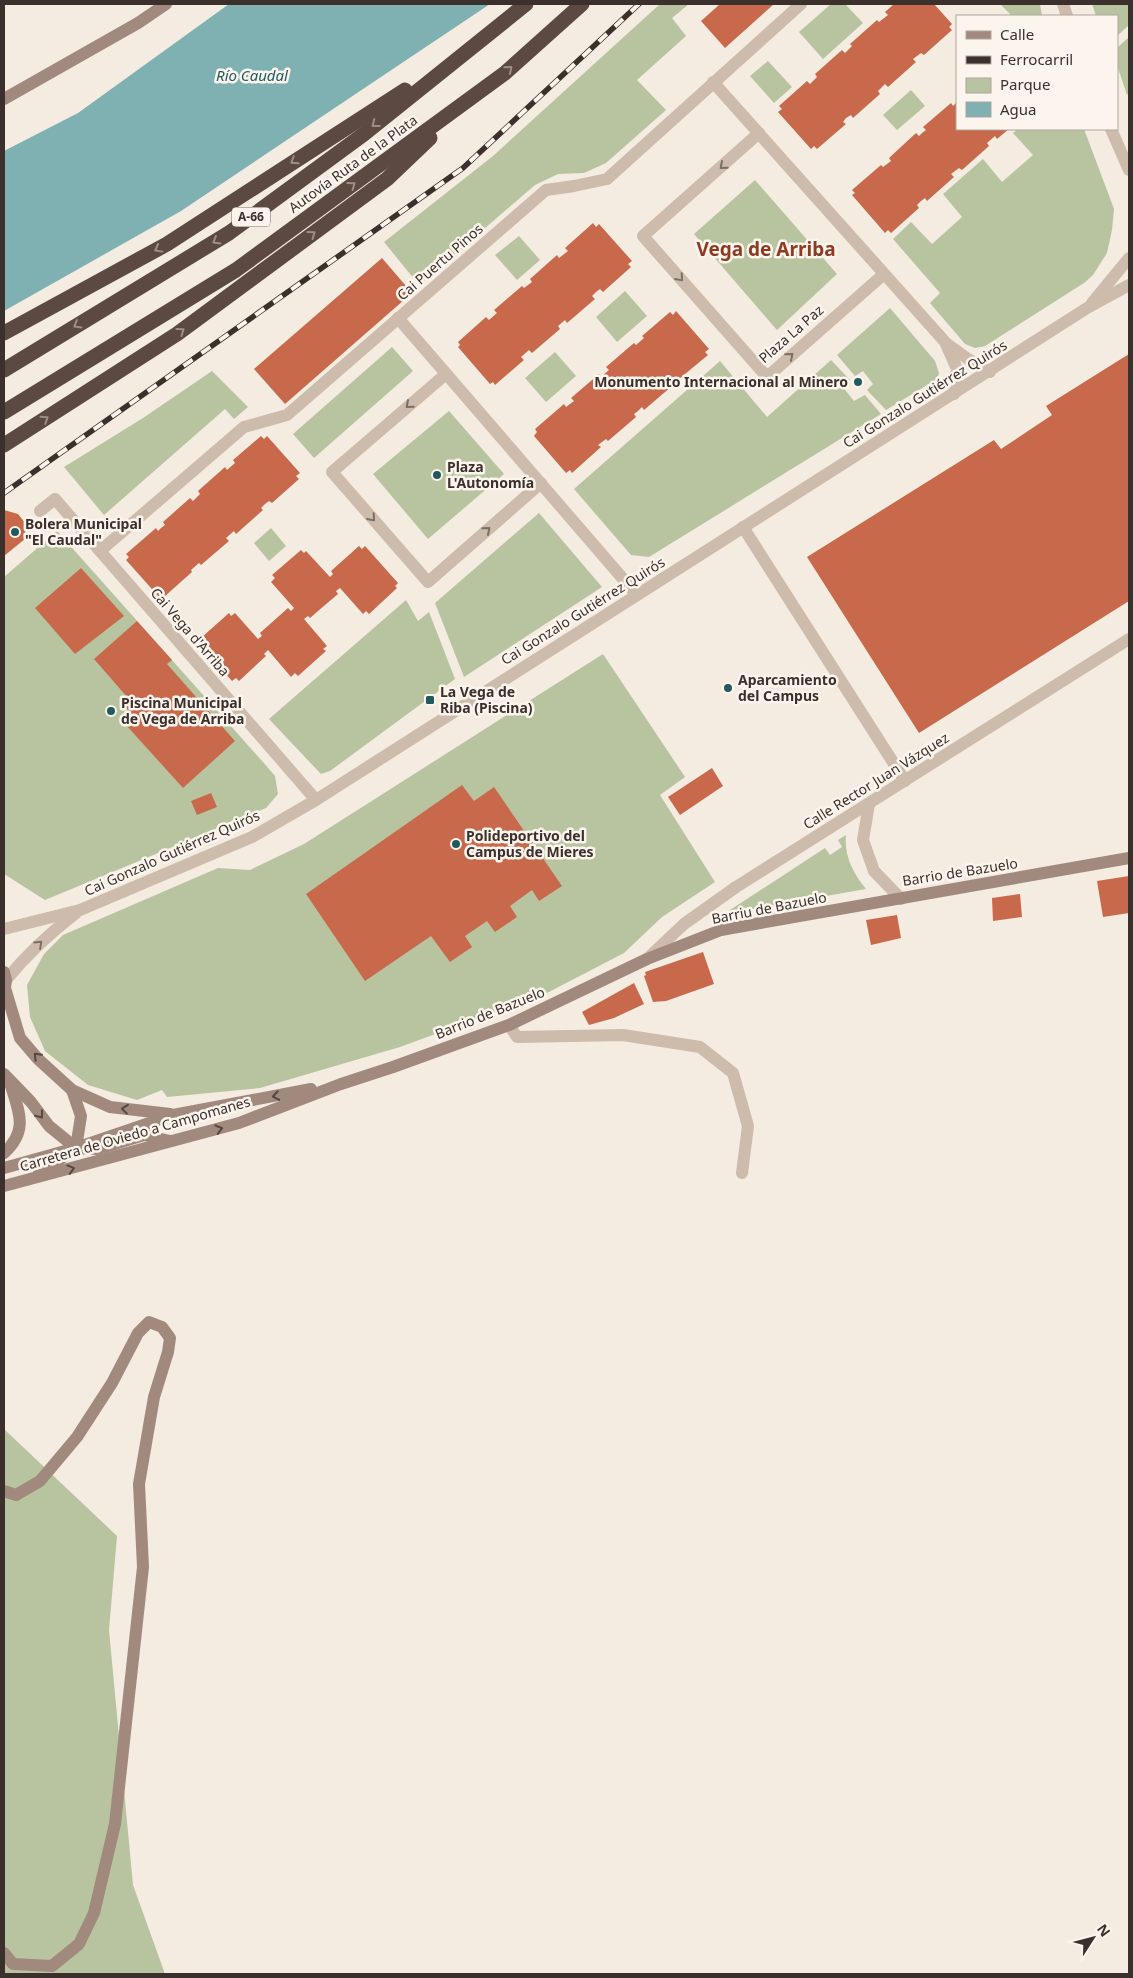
<svg xmlns="http://www.w3.org/2000/svg" width="1133" height="1978" font-family="'Noto Sans',sans-serif">
  <rect width="100%" height="100%" fill="#f4ebe1"/>
  <!-- green -->
  <g fill="#b8c4a0">
    <polygon points="660,4 689,4 672,18 686,36 637,80 666,110 606,163 584,173 558,174 535,185 419,285 384,242 493,156"/>
    <polygon points="831,4 845,4 863,23 823,59 799,32"/>
    <polygon points="1000,4 1040,4 1042,16 1012,16"/>
    <polygon points="1092,4 1129,4 1129,25 1117,36 1117,16 1096,16"/>
    <polygon points="1129,37 1129,93 1127,95 1117,65 1117,48"/>
    <polygon points="768,61 792,87 774,103 750,76"/>
    <polygon points="911,90 925,106 897,130 883,115"/>
    <polygon points="1018,129 1084,129 1114,209 1112,230 1107,253 1093,275 1084,283 985,346 975,348 965,344 930,303 940,293 893,239 911,222 932,244 962,217 943,194 983,159 1002,182 1033,155 1013,133"/>
    <polygon points="755,180 837,274 777,330 694,234"/>
    <polygon points="519,236 540,260 517,280 495,255"/>
    <polygon points="625,291 647,316 617,342 596,317"/>
    <polygon points="890,308 935,361 939,373 937,379 886,410 867,390 873,384 863,371 855,376 837,355"/>
    <polygon points="392,347 413,371 314,458 293,434"/>
    <polygon points="555,352 576,376 546,402 525,378"/>
    <polygon points="831,360 850,380 842,386 854,401 865,395 881,414 649,557 631,555 574,489 720,361 767,417"/>
    <polygon points="212,371 248,407 234,419 225,409 104,515 64,467 143,418"/>
    <polygon points="449,411 504,474 428,539 373,474"/>
    <polygon points="539,513 602,587 464,677 435,603"/>
    <polygon points="271,528 286,546 269,561 254,543"/>
    <polygon points="57,531 263,762 275,776 278,794 266,808 45,900 4,874 4,577"/>
    <polygon points="406,600 418,621 429,612 455,679 330,771 321,774 269,719"/>
    <polygon points="603,654 685,777 660,795 715,882 662,917 624,953 547,993 400,1047 260,1088 167,1097 162,1090 137,1100 88,1085 45,1051 30,1017 27,985 44,954 63,935 218,868 250,870 304,844"/>
    <path d="M846,835C844,856 853,873 866,889L724,914L825,848L830,855L842,847L838,840Z"/>
    <polygon points="4,1429 117,1536 109,1630 133,1885 165,1974 4,1974"/>
  </g>
  <!-- water -->
  <polygon fill="#7fb0b2" points="229,4 490,4 181,211 4,311 4,151 78,113"/>
  <!-- building -->
  <g fill="#c8694b">
    <polygon points="720,4 774,4 725,48 701,21"/>
    <polygon points="894,4 934,4 952,24 949,27 952,30 924,55 921,53 913,59 916,62 888,87 885,84 878,91 880,94 853,118 851,115 846,118 843,122 846,124 817,149 814,146 811,149 778,112 782,109 779,106 807,81 810,84 817,77 815,74 842,50 845,53 852,46 850,44 877,20 879,22 888,15 885,12"/>
    <polygon points="957,102 957,129 1009,129 997,139 995,136 987,143 989,146 962,170 959,168 951,174 954,177 927,201 925,198 921,201 917,205 919,208 891,233 888,230 885,233 852,195 855,193 852,190 881,165 883,167 891,161 889,158 916,133 919,136 922,133 926,130 923,127 951,103 953,106"/>
    <polygon points="593,223 596,227 599,224 632,261 628,264 631,267 603,292 600,289 596,292 592,296 595,299 567,323 565,320 558,326 560,329 532,353 529,350 521,357 524,360 495,385 493,382 490,384 458,347 460,345 458,342 486,317 489,320 497,313 494,310 522,286 524,288 532,282 530,279 557,255 559,258 568,251 565,248"/>
    <polygon points="382,258 412,293 285,404 254,369"/>
    <polygon points="676,311 709,349 705,352 708,355 679,379 677,377 669,383 672,386 644,410 642,407 638,411 634,414 636,417 608,441 606,439 598,445 601,447 572,473 570,470 566,473 534,436 537,432 535,429 564,404 566,407 574,401 571,398 599,374 601,377 609,370 606,367 634,343 636,345 644,338 642,336 670,312 673,315"/>
    <polygon points="1129,354 1129,601 919,733 807,557 994,440 1001,449 1052,415 1046,406"/>
    <polygon points="261,436 264,439 267,436 300,473 296,476 299,479 272,503 269,501 265,504 261,508 263,510 236,534 234,531 226,538 229,541 201,565 199,563 191,570 192,572 183,580 164,597 162,595 159,597 126,560 129,557 126,554 156,528 158,531 161,528 165,525 163,522 190,498 193,501 200,494 198,491 225,467 227,470 235,463 233,460"/>
    <polygon points="4,510 18,514 26,524 25,539 4,556"/>
    <polygon points="359,546 362,549 365,546 398,583 395,586 397,588 369,614 366,611 363,614 340,588 336,591 338,594 318,611 310,618 308,616 304,619 327,646 323,649 326,651 298,676 295,673 291,677 268,650 264,654 266,656 239,681 236,678 232,681 199,644 203,641 201,638 229,613 231,616 235,613 258,639 262,636 260,633 288,608 291,611 294,608 271,582 275,578 272,575 301,550 304,553 306,551 330,577 333,574 331,571"/>
    <polygon points="81,568 124,616 75,654 35,608"/>
    <polygon points="137,621 172,660 167,664 235,741 183,788 126,725 135,718 122,703 128,698 94,659"/>
    <polygon points="712,768 723,786 680,815 668,797"/>
    <polygon points="462,785 474,801 494,787 562,886 539,901 532,890 510,906 517,917 495,932 487,921 465,936 472,947 450,962 431,936 365,981 306,894"/>
    <polygon points="211,793 217,807 197,815 191,801"/>
    <polygon points="1129,876 1129,913 1103,917 1097,881"/>
    <polygon points="1020,894 1022,917 993,921 992,898"/>
    <polygon points="897,915 901,938 871,945 866,920"/>
    <polygon points="703,952 714,984 666,1001 653,1002 644,976 646,975 645,972"/>
    <polygon points="634,983 644,1004 614,1018 589,1025 582,1012"/>
  </g>
  <g fill="none" stroke-linecap="round" stroke-linejoin="round">
    <!-- street -->
    <g stroke="#cdbbac" stroke-width="12">
      <polyline points="1063,4 1067,16"/>
      <polyline points="713,82 946,343 968,359 990,372"/>
      <polyline points="1111,129 1129,170"/>
      <polyline points="759,133 643,236 767,377 884,274"/>
      <polyline points="1092,303 1129,258"/>
      <polyline points="398,318 637,595"/>
      <polyline points="946,344 957,369 954,394"/>
      <polyline points="446,374 332,472 428,582 541,483"/>
      <polyline points="40,511 55,499 316,800"/>
      <polyline points="743,527 905,781"/>
      <polyline points="100,551 244,427 287,415 546,190 574,186 607,179 801,4"/>
      <polyline points="869,804 863,840 874,871 901,899"/>
      <polyline points="4,929 80,910 252,837 316,800 1087,308 1129,285"/>
      <polyline points="647,959 684,924 736,887 1129,639"/>
      <path d="M6,980C27,954 50,933 76,913"/>
      <polyline points="509,1025 517,1037 623,1035 700,1047 733,1073 748,1126 742,1173"/>
    </g>
    <!-- secondary -->
    <g stroke="#a18a7d" stroke-width="12">
      <polyline points="4,99 138,23 166,4"/>
      <polyline points="4,972 6,980 4,995"/>
      <polyline points="5,988 20,1038 38,1059 72,1090 110,1107 170,1114"/>
      <polyline points="4,1074 31,1102 49,1126 76,1148 98,1149 144,1135 170,1141"/>
      <path d="M4,1153C29,1130 19,1112 10,1083"/>
      <polyline points="4,1168 76,1148 173,1115 311,1089"/>
      <polyline points="39,1171 49,1167 76,1148 81,1116 72,1090"/>
      <polyline points="4,1186 239,1123 341,1084 393,1067 509,1025 647,959 721,930 1129,858"/>
      <polyline points="4,1491 16,1495 40,1481 77,1437 112,1383 138,1333 149,1322 162,1327 170,1338 168,1352 154,1397 139,1484 143,1567 115,1824 94,1913 79,1944 52,1966 13,1964 4,1953"/>
    </g>
    <!-- highway -->
    <g stroke="#5c4a42" stroke-width="15">
      <polyline points="4,333 167,244 405,90"/>
      <polyline points="4,370 229,233 364,134 526,4"/>
      <polyline points="4,412 236,270 505,73 582,4"/>
      <polyline points="4,445 177,334 387,179 430,138"/>
    </g>
    <defs>
      <polyline id="rail" points="4,493 463,168 639,4"/>
    </defs>
    <!-- rail casing -->
    <use href="#rail" stroke="#3b302b" stroke-width="5.5"/>
    <!-- rail -->
    <use href="#rail" stroke="#fbf5ee" stroke-width="4" stroke-dasharray="11" stroke-linecap="butt"/>
  </g>
  <!-- one-way arrows -->
  <defs><path id="oneway-chevron" d="M-2-3.5L2.5 0L-2 3.5" fill="none" stroke-width="1.6" stroke-linecap="round" stroke-linejoin="round" transform="scale(1.25)"/></defs>
  <g stroke="#9c8e87">
    <use href="#oneway-chevron" transform="translate(509 69) rotate(-40)"/>
    <use href="#oneway-chevron" transform="translate(375 124) rotate(142)"/>
    <use href="#oneway-chevron" transform="translate(294 161) rotate(147)"/>
    <use href="#oneway-chevron" transform="translate(352 185) rotate(-36)"/>
    <use href="#oneway-chevron" transform="translate(312 234) rotate(-36)"/>
    <use href="#oneway-chevron" transform="translate(216 241) rotate(149)"/>
    <use href="#oneway-chevron" transform="translate(158 249) rotate(151)"/>
    <use href="#oneway-chevron" transform="translate(77 325) rotate(149)"/>
    <use href="#oneway-chevron" transform="translate(181 331) rotate(-36)"/>
    <use href="#oneway-chevron" transform="translate(45 419) rotate(-33)"/>
  </g>
  <g stroke="#7d6f65">
    <use href="#oneway-chevron" transform="translate(723 166) rotate(139)"/>
    <use href="#oneway-chevron" transform="translate(680 278) rotate(49)"/>
    <use href="#oneway-chevron" transform="translate(790 356) rotate(-41)"/>
    <use href="#oneway-chevron" transform="translate(409 405) rotate(139)"/>
    <use href="#oneway-chevron" transform="translate(372 518) rotate(49)"/>
    <use href="#oneway-chevron" transform="translate(487 530) rotate(-41)"/>
    <use href="#oneway-chevron" transform="translate(39 944) rotate(-43)"/>
  </g>
  <g stroke="#544640">
    <use href="#oneway-chevron" transform="translate(37 1056) rotate(-134)"/>
    <use href="#oneway-chevron" transform="translate(276 1096) rotate(170)"/>
    <use href="#oneway-chevron" transform="translate(125 1109) rotate(-173)"/>
    <use href="#oneway-chevron" transform="translate(40 1115) rotate(53)"/>
    <use href="#oneway-chevron" transform="translate(219 1129) rotate(-16)"/>
    <use href="#oneway-chevron" transform="translate(71 1169) rotate(-15)"/>
  </g>
  <!-- markers -->
  <g fill="#1f5a5e" stroke="#fbf5ee" stroke-width="2">
    <circle cx="858" cy="382" r="5"/>
    <circle cx="437" cy="475" r="5"/>
    <circle cx="15" cy="532" r="5"/>
    <circle cx="728" cy="688" r="5"/>
    <rect x="425" y="695" width="10" height="10" rx="2.5"/>
    <circle cx="111" cy="711" r="5"/>
    <circle cx="456" cy="844" r="5"/>
  </g>
  <g text-anchor="middle" stroke-width="5" stroke-linejoin="round" paint-order="stroke">
    <!-- shield labels -->
    <rect fill="#fbf5ee" stroke="#756b66" stroke-width="1" x="232" y="207.5" width="38" height="19" rx="4"/>
    <g font-size="12" font-weight="bold" fill="#3b302b">
      <text x="251" y="221">A-66</text>
    </g>
    <!-- street labels -->
    <g font-size="14" fill="#3b302b" stroke="#fbf5ee">
      <text transform="translate(353 164) rotate(-36)" y="5">Autovía Ruta de la Plata</text>
      <text transform="translate(440 262) rotate(-41)" y="5">Cai Puertu Pinos</text>
      <text transform="translate(791 334) rotate(-41)" y="5">Plaza La Paz</text>
      <text transform="translate(925 394) rotate(-32)" y="5">Cai Gonzalo Gutiérrez Quirós</text>
      <text transform="translate(583 611) rotate(-32)" y="5">Cai Gonzalo Gutiérrez Quirós</text>
      <text transform="translate(190 632) rotate(49)" y="5">Cai Vega d'Arriba</text>
      <text transform="translate(876 781) rotate(-32)" y="5">Calle Rector Juan Vázquez</text>
      <text transform="translate(172 853) rotate(-24)" y="5">Cai Gonzalo Gutiérrez Quirós</text>
      <text transform="translate(960 872) rotate(-9)" y="5">Barrio de Bazuelo</text>
      <text transform="translate(769 908) rotate(-11)" y="5">Barriu de Bazuelo</text>
      <text transform="translate(490 1013) rotate(-22)" y="5">Barrio de Bazuelo</text>
      <text transform="translate(135 1134) rotate(-16)" y="5">Carretera de Oviedo a Campomanes</text>
    </g>
    <!-- poi labels -->
    <g font-size="14" font-weight="bold" fill="#3b302b" stroke="#fbf5ee" text-anchor="start">
      <text x="848" y="387" text-anchor="end">Monumento Internacional al Minero</text>
      <text x="447" y="472">Plaza<tspan x="447" dy="16">L'Autonomía</tspan></text>
      <text x="25" y="529">Bolera Municipal<tspan x="25" dy="16">"El Caudal"</tspan></text>
      <text x="738" y="685">Aparcamiento<tspan x="738" dy="16">del Campus</tspan></text>
      <text x="440" y="697">La Vega de<tspan x="440" dy="16">Riba (Piscina)</tspan></text>
      <text x="121" y="708">Piscina Municipal<tspan x="121" dy="16">de Vega de Arriba</tspan></text>
      <text x="466" y="841">Polideportivo del<tspan x="466" dy="16">Campus de Mieres</tspan></text>
    </g>
    <!-- water labels -->
    <g font-size="15" font-style="italic" fill="#1f5a5e" stroke="#fbf5ee">
      <text x="252" y="81">Río Caudal</text>
    </g>
    <!-- district labels -->
    <g font-size="19" font-weight="bold" fill="#8c3b22" stroke="#fbf5ee">
      <text x="766" y="256">Vega de Arriba</text>
    </g>
  </g>
  <!-- border -->
  <rect width="1133" height="1978" fill="none" stroke="#3b302b" stroke-width="10"/>
  <!-- legend -->
  <rect x="956" y="15" width="162" height="115" fill="#fbf5ee" stroke="#aea6a0"/>
  <rect x="966" y="31" width="25" height="8" fill="#a18a7d" stroke="#aea6a0"/>
  <text x="1000" y="40" font-size="15" fill="#3b302b">Calle</text>
  <rect x="966" y="56" width="25" height="8" fill="#3b302b" stroke="#aea6a0"/>
  <text x="1000" y="65" font-size="15" fill="#3b302b">Ferrocarril</text>
  <rect x="966" y="78" width="25" height="15" fill="#b8c4a0" stroke="#aea6a0"/>
  <text x="1000" y="90" font-size="15" fill="#3b302b">Parque</text>
  <rect x="966" y="102" width="25" height="15" fill="#7fb0b2" stroke="#aea6a0"/>
  <text x="1000" y="115" font-size="15" fill="#3b302b">Agua</text>
  <!-- north arrow -->
  <g transform="translate(1093 1938) rotate(54)" stroke="#fbf5ee" stroke-width="4" paint-order="stroke">
  <path d="M0-4L9 19L0 12L-9 19Z" fill="#3b302b"/>
  <text y="-8" font-size="14" font-weight="bold" text-anchor="middle" fill="#3b302b">N</text>
  </g>
</svg>
